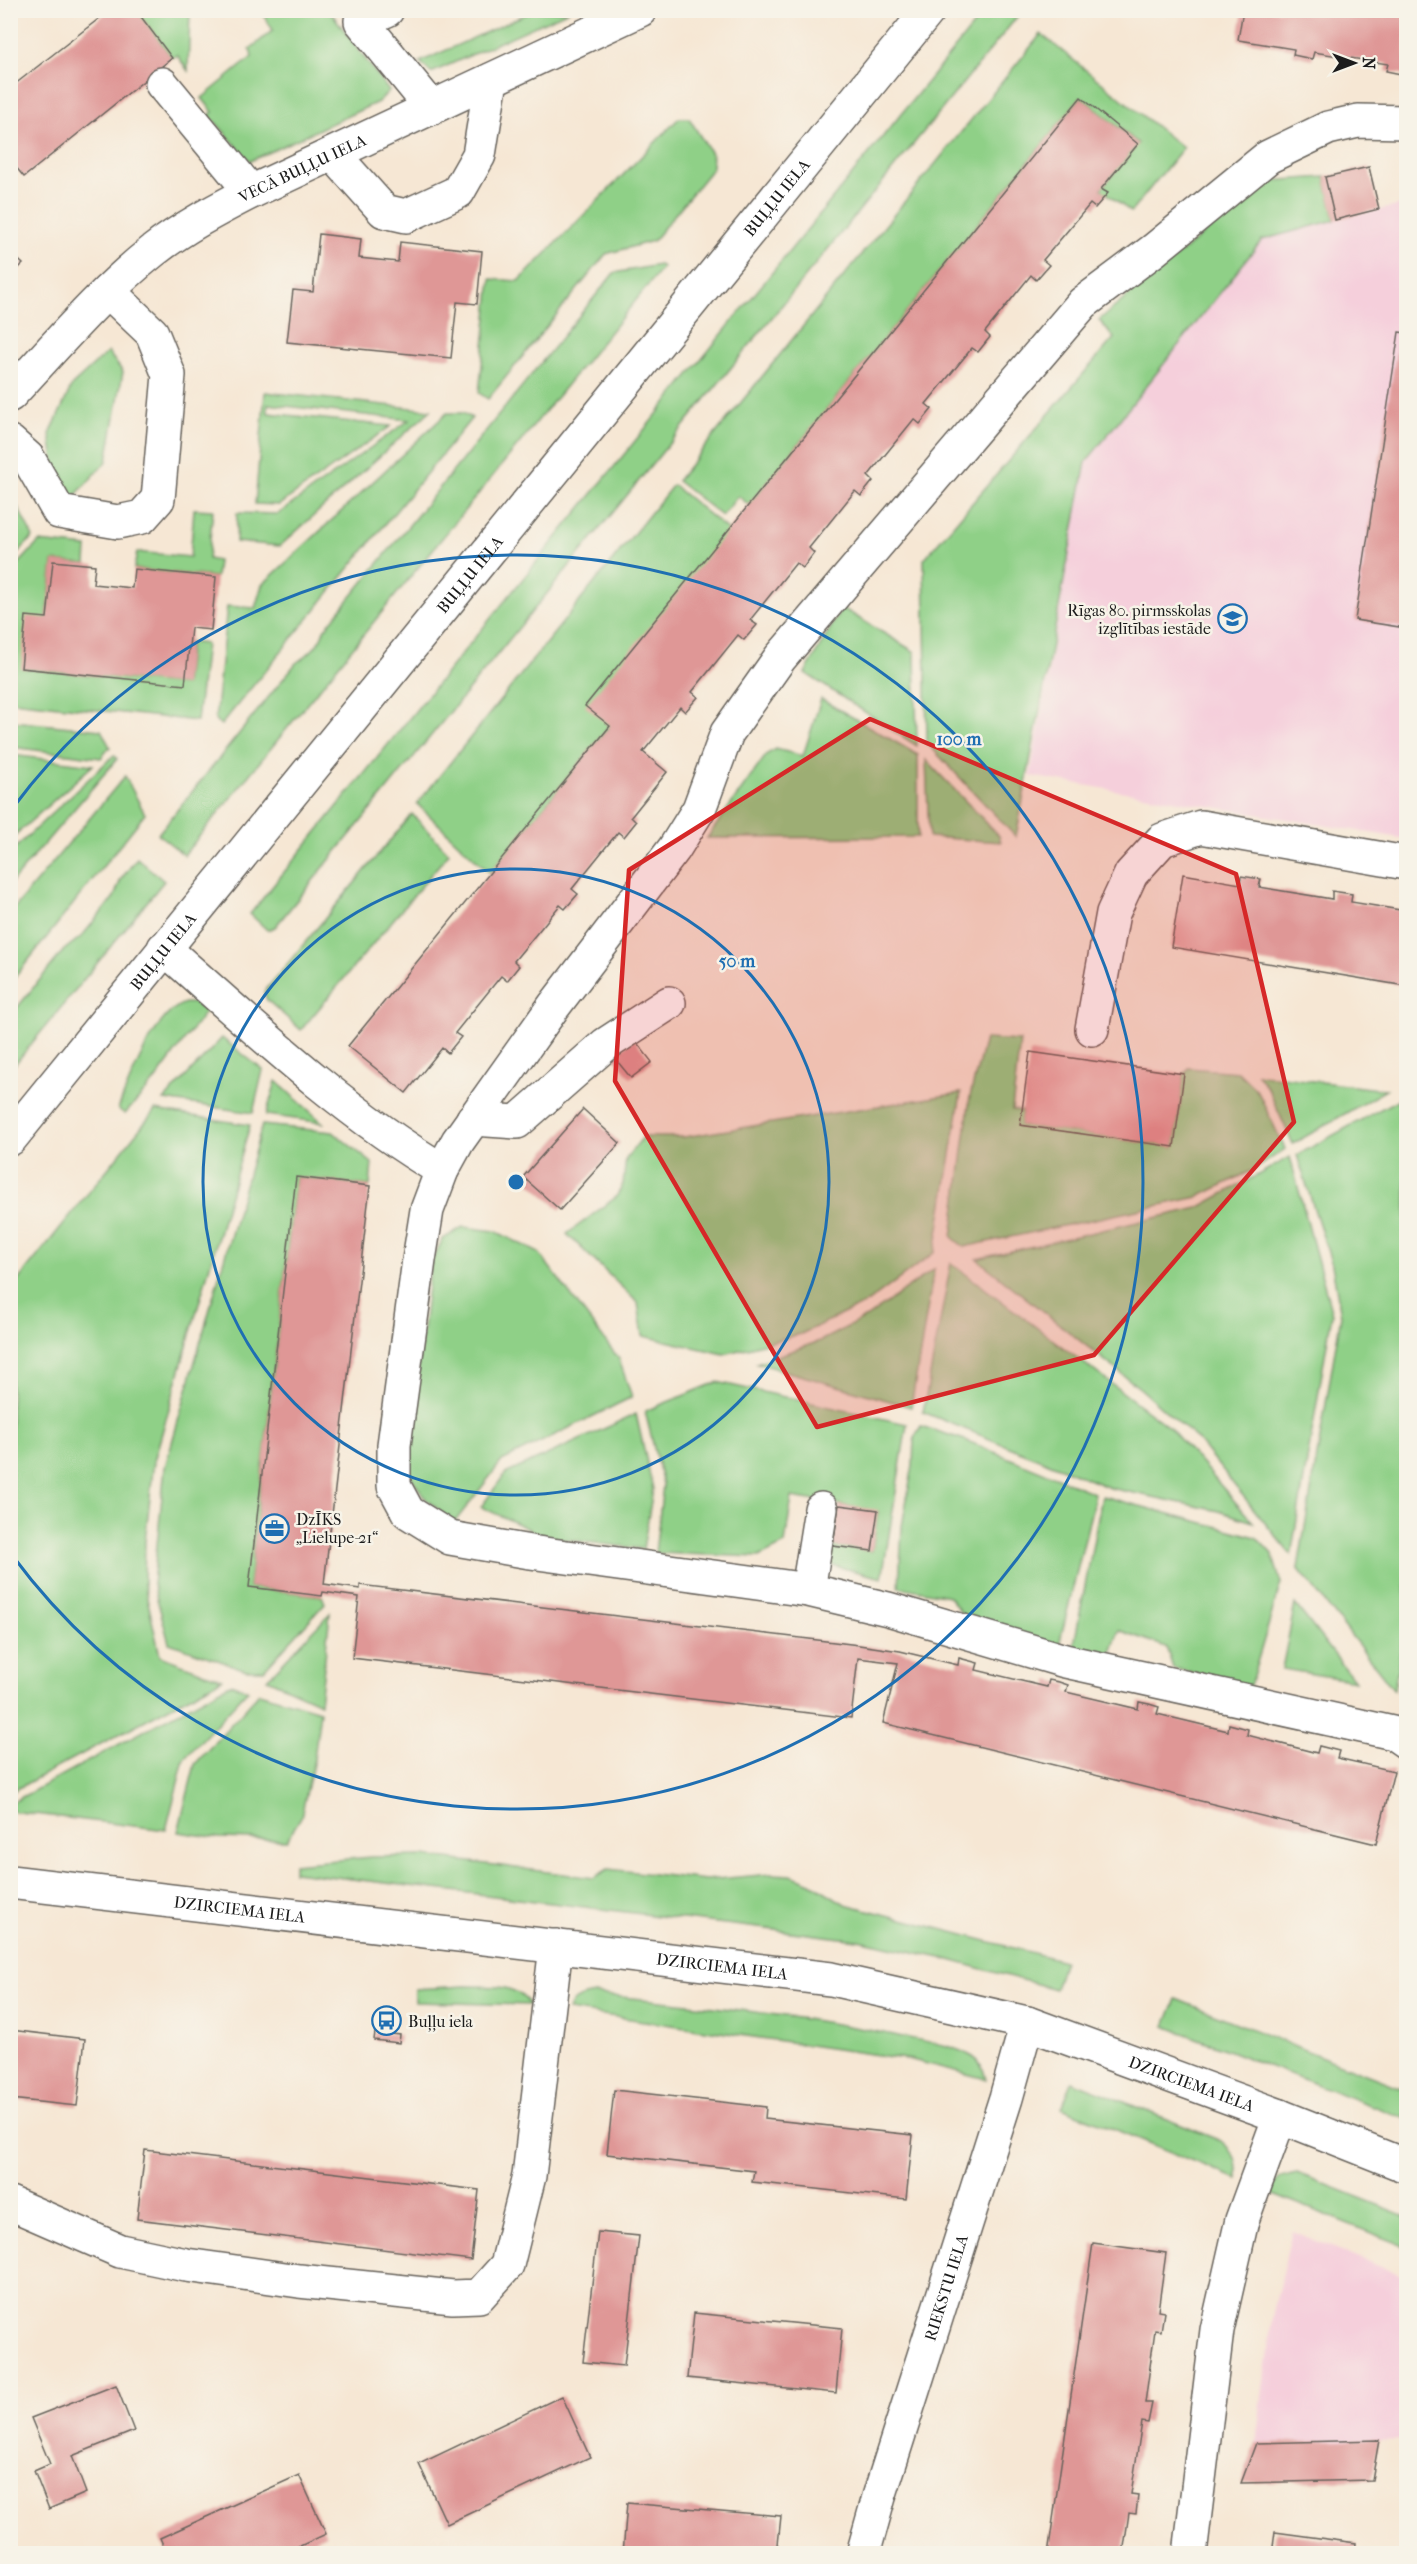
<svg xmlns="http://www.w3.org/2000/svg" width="1417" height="2564" font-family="'IM FELL French Canon',serif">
  <rect width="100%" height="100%" fill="#f7f3e8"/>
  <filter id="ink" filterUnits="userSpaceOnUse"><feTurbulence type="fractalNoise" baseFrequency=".0167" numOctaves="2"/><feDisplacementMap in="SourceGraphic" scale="12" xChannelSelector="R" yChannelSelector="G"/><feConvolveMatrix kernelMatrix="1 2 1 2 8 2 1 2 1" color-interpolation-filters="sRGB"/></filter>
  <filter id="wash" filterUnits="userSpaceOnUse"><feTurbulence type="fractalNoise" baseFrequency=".008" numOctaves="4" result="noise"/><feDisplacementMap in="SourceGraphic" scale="24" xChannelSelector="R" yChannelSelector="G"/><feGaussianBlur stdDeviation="1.35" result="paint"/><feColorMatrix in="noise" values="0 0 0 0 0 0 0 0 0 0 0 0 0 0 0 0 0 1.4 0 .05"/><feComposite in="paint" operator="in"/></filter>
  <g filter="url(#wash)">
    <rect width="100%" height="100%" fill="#f6e7d4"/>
    <!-- built -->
    <g fill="#f5cfdb">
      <polygon points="1406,204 1406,839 1030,776 1086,462 1262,240 1335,220"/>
      <polygon points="1292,2231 1406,2277 1406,2440 1256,2443 1272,2317"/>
    </g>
    <!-- green -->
    <g fill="#8fd087" stroke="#567652" stroke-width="1.5">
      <polygon points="260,10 330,11 389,91 378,102 250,161 209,115 213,112 202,98 252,57 250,49 273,30"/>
      <polygon points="136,11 190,11 188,71 177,55 172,58"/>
      <polygon points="533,11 569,11 431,73 420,62"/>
      <polygon points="985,11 1022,11 275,927 267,930 250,914"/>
      <polygon points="1041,34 1183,148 1131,212 1101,189 1138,143 1081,97 749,505 738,496 722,516 677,481"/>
      <polygon points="679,118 689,118 712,155 712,169 653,241 606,254 488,399 479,393 491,279 519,281"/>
      <polygon points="1325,177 1335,220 1262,240 1086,462 1016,837 927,743 924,559 1114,338 1099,320 1267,181"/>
      <path d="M659,265L663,267L184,855L158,834L296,663C309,654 320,645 324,630L614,273Z"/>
      <polygon points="108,352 123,372 107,461 73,498 63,491 56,475 50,434 72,385"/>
      <polygon points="265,392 431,410 280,546 236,542 237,513 278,514 409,420 268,404 268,413 391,426 279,505 255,504"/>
      <polygon points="447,413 463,413 472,418 221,725 215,720 227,606 255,608 262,585"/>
      <polygon points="673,485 729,531 610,726 490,873 417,804"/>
      <polygon points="15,502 33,537 11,560 11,519"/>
      <polygon points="194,509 213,510 208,559 218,561 216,577 134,569 137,552 190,557"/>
      <polygon points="39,542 87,547 86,564 53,561 47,618 22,668 185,685 190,642 206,644 197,721 12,701 10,697 10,573"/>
      <polygon points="842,608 915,652 917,746 805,673"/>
      <polygon points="821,699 918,755 918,837 707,838 767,754 776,749 803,756"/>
      <polygon points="11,721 101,730 110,747 101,758 11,747"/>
      <polygon points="11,755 93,765 11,839 10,839"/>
      <polygon points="114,755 117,759 11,883 11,848 14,849"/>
      <polygon points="926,760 999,836 1001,842 929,837"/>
      <polygon points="125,776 145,814 11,982 11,912"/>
      <polygon points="412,814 449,853 301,1030 267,1000 264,992"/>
      <polygon points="137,858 164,881 11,1069 11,1015 64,950 82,936 114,897 121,879"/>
      <path d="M185,1003H194L206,1011L153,1083L125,1114L118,1109C130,1081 154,1013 185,1003Z"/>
      <polygon points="222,1038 263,1070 253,1113 164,1100"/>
      <polygon points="985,1039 1020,1041 1012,1110 1022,1111 1020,1125 1174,1147 1184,1074 1189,1068 1238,1072 1258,1092 1285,1149 1257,1168 1198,1197 964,1247 952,1237 970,1096"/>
      <polygon points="1257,1074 1385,1090 1386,1090 1293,1144 1268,1089"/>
      <polygon points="276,1081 323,1123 266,1115"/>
      <polygon points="961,1093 935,1252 868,1302 801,1334 724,1354 643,1336 638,1303 567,1234 616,1197 623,1184 626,1158 643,1137 684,1137"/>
      <polygon points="1406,1095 1406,1617 1394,1690 1298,1568 1341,1315 1332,1265 1297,1155"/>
      <polygon points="155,1110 250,1125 154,1461 145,1542 144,1584 160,1656 222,1679 11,1792 11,1289"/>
      <polygon points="262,1125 333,1132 372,1163 370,1186 296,1177 249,1587 322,1596 325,1603 264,1670 246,1670 169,1643 153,1584 165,1467"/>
      <polygon points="1290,1157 1332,1314 1291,1555 1196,1438 1142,1390 977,1259 1198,1208"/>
      <polygon points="463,1227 495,1231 539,1253 619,1359 632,1397 502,1461 454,1523 426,1499 406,1470 431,1262 443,1239"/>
      <polygon points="951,1263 1170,1428 1253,1522 1219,1511 1110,1488 923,1412"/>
      <polygon points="934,1269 911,1407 757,1363 820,1341 867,1317"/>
      <polygon points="717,1382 907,1424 882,1578 831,1565 833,1546 872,1551 878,1511 792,1497 785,1544 759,1557 655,1553 663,1485 645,1411"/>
      <polygon points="636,1414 653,1489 643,1549 546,1537 481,1507 505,1474"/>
      <polygon points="921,1426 965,1440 1094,1493 1094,1501 1059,1645 966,1620 949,1596 899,1587 902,1526 913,1465 914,1438"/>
      <polygon points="1102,1496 1256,1537 1272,1554 1281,1583 1250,1686 1173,1668 1166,1647 1119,1630 1111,1653 1095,1658 1073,1650"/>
      <polygon points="1295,1604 1355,1681 1282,1669"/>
      <polygon points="330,1613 320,1703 267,1679"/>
      <polygon points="230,1684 248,1690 184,1759 166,1830 11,1811 11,1803"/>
      <polygon points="259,1693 320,1711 314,1759 301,1817 287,1840 219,1838 178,1832 195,1764"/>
      <polygon points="424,1856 594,1878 608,1869 706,1880 772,1874 791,1875 811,1883 845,1904 1064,1961 1055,1989 946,1959 858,1940 294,1872 294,1864 371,1857"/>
      <path d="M465,1986C490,1987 515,1982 530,2005L415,2002V1989Z"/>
      <path d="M595,1994C695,2005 795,2014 894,2035C919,2041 950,2043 973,2057C981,2062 984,2069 986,2079L912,2060L568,2010C572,1998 584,1996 595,1994Z"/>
      <polygon points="1176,1999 1406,2090 1406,2119 1165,2026"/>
      <path d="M1072,2081L1221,2141C1235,2153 1238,2160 1237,2179L1062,2108Z"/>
      <path d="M1297,2173L1406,2216V2247L1271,2193C1275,2178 1282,2176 1297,2173Z"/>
    </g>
    <g id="blocks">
      <!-- building -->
      <g fill="#df9796">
        <polygon points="110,10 136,10 172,58 24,177 10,160 10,88"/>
        <polygon points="1243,10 1406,10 1406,75 1386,71 1388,64 1314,52 1312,59 1293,55 1294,49 1238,40"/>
        <polygon points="1081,97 1138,144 1101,189 1108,193 1095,208 1090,204 1043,260 1049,265 1036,280 1031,275 985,332 990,337 978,352 972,348 926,404 932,409 920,424 914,419 868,476 873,481 861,496 855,491 809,548 814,553 803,568 796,563 750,620 757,625 744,640 738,635 692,692 698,697 685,712 680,707 643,752 667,772 631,817 636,822 624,837 618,832 572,889 578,894 565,909 560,905 514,961 519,966 507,981 501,976 455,1033 461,1037 448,1053 442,1048 406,1093 348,1046 610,726 585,706"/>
        <polygon points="1369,167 1379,209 1335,220 1325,177"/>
        <polygon points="319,234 361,239 359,258 398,262 400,242 482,251 477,304 457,302 451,358 287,342 293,290 313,292"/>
        <polygon points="10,252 23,264 10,276"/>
        <polygon points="1399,332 1406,333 1406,628 1355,620"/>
        <polygon points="53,561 95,565 93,584 132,588 134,569 216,577 211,630 191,628 185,685 21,668 26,616 47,618"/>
        <polygon points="1183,874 1240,884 1241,876 1261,879 1259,887 1332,899 1332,891 1352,894 1351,902 1406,911 1406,986 1171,947"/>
        <polygon points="634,1039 652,1062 631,1078 613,1056"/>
        <polygon points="1030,1052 1184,1074 1174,1147 1020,1125"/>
        <polygon points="583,1109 620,1143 560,1210 523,1177"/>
        <polygon points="296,1177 370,1186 324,1584 360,1589 360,1585 859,1645 900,1651 958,1665 959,1658 978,1663 976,1670 1047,1687 1049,1680 1059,1682 1068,1685 1066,1692 1138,1709 1139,1702 1149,1704 1159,1707 1157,1714 1228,1731 1229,1724 1248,1729 1247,1735 1317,1753 1319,1746 1339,1751 1337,1758 1394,1771 1376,1844 883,1723 898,1663 858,1658 851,1718 352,1658 359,1597 323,1592 322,1596 249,1587"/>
        <polygon points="839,1505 878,1510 872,1551 833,1546"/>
        <polygon points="10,2030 85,2039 77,2106 10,2099"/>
        <polygon points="375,2032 400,2035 399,2043 374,2040"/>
        <polygon points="614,2090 766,2107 765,2119 913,2135 906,2199 752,2182 754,2171 607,2154"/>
        <polygon points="145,2150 479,2190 471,2260 137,2219"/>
        <polygon points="598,2232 639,2236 624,2366 583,2362"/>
        <polygon points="1093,2243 1166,2253 1158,2311 1164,2312 1161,2331 1155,2330 1145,2403 1152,2403 1148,2423 1142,2422 1131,2494 1138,2495 1137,2505 1136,2514 1129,2513 1123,2554 1048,2554"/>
        <polygon points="694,2313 842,2328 836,2393 687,2378"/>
        <polygon points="116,2385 134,2431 72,2456 86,2493 49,2509 34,2471 50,2464 31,2418"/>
        <polygon points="562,2396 590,2457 447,2524 419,2464"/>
        <polygon points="1379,2440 1372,2480 1241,2483 1256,2443"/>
        <polygon points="299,2475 326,2534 283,2554 167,2554 160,2538"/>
        <polygon points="627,2503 781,2516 777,2554 623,2554"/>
        <polygon points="1275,2532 1356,2543 1355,2554 1272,2554"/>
      </g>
    </g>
  </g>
  <g filter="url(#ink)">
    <use href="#blocks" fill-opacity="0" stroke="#68635c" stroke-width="1.5"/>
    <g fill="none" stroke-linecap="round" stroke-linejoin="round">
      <defs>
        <g id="minor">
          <polyline points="387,10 361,21 432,108"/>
          <polyline points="162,84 251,192"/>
          <polyline points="1406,122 1358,121 1328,128 1268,157 1154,250 1083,303 780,658 727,733 699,809 674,849 554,1006 458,1141 442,1170 427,1210 419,1260 394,1445 394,1486 408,1512 450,1538 530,1552 808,1590 888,1609 1065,1661 1393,1733 1406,1742"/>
          <polyline points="333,154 384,211 406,216 458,192 479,155 491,80"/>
          <path id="s1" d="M10,395C56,346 100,293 153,251C182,228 218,209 251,192L640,10"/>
          <polyline points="10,442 28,458 59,512 118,522 142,517 158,499 169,375 152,333 108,291"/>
          <path d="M164,948C250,1024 343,1112 442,1170"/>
          <polyline points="1092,1029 1113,913 1131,874 1162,840 1201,827 1406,863"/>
          <polyline points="473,1119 517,1122 606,1044 669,1003"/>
          <path id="s2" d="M10,1139L929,10"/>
          <polyline points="808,1590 821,1509"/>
          <path id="s3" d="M10,1882L831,1979L1027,2023L1280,2116L1406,2166"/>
          <polyline points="10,2203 120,2251 186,2265 299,2281 453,2297 479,2296 507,2265 529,2176 556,1946"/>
          <path id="s4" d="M863,2554L879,2497L1006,2098L1027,2023"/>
          <polyline points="1190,2554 1217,2330 1242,2220 1280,2116"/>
        </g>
      </defs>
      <!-- minor casing -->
      <use href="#minor" stroke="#68635c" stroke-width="36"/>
      <!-- minor -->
      <use href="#minor" stroke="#fff" stroke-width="33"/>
    </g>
  </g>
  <!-- marked area -->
  <path fill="#d62828" fill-opacity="0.2" stroke="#d62828" stroke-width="4.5" stroke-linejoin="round" d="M870,719L1236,874L1294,1122L1094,1355L817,1427L615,1081L629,870Z"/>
  <!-- distance rings -->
  <g fill="none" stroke="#1f6fb2" stroke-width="3">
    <circle cx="516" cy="1182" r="313"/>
    <path d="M12 809A627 627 0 1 1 12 1555"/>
  </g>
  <!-- icons -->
  <defs>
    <symbol id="school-ring" viewBox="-11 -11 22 22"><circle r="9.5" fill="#f7f3e8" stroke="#1f6fb2" stroke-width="1.5"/><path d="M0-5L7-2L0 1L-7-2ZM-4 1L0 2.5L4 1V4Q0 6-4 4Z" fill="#1f6fb2"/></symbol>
    <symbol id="office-ring" viewBox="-11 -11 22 22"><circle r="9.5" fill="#f7f3e8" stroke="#1f6fb2" stroke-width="1.5"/><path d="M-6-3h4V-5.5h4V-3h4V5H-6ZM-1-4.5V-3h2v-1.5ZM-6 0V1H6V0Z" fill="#1f6fb2"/></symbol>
    <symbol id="bus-ring" viewBox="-11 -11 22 22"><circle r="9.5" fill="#f7f3e8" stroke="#1f6fb2" stroke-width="1.5"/><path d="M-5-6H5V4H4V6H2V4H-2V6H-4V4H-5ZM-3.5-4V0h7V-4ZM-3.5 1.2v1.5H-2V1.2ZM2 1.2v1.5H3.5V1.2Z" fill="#1f6fb2"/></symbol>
  </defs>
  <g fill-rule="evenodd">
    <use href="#school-ring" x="1216" y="602" width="33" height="33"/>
    <use href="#office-ring" x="258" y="1512" width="33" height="33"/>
    <use href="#bus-ring" x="370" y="2004" width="33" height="33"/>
  </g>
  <g text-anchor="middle" stroke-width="5" stroke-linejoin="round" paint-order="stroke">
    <!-- street labels -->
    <g font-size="16" fill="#1c1c1c" stroke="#f7f3e8">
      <text dy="6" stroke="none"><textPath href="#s1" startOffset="374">VECĀ BUĻĻU IELA</textPath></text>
      <text dy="6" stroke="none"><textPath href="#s2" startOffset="1214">BUĻĻU IELA</textPath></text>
      <text dy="6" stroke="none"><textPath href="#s2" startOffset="728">BUĻĻU IELA</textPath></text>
      <text dy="6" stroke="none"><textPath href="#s2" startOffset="242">BUĻĻU IELA</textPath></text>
      <text dy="6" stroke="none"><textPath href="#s3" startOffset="231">DZIRCIEMA IELA</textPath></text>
      <text dy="6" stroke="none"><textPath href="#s3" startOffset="717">DZIRCIEMA IELA</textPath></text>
      <text dy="6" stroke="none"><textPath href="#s3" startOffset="1203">DZIRCIEMA IELA</textPath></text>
      <text dy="6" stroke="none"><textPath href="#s4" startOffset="279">RIEKSTU IELA</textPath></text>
    </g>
    <!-- poi labels -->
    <g font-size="16" fill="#1c1c1c" stroke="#f7f3e8" text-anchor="start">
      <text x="1211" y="616" text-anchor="end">Rīgas 80. pirmsskolas<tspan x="1211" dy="18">izglītības iestāde</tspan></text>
      <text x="296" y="1525">DzĪKS<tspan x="296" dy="18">„Lielupe-21“</tspan></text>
      <text x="408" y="2027">Buļļu iela</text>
    </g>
  </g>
  <circle cx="516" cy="1182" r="9" fill="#1f6fb2" stroke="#f7f3e8" stroke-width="3"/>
  <g font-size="18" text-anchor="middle" font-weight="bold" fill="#1f6fb2" stroke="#f7f3e8" stroke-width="5" stroke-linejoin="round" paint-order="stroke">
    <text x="959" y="745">100 m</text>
    <text x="737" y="967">50 m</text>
  </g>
  <!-- margin -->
  <rect width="1417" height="2564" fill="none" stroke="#f7f3e8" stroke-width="36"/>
  <!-- north arrow -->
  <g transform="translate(1354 63) rotate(90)" stroke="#f7f3e8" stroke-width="4.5" paint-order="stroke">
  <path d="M0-4.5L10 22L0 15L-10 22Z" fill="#1c1c1c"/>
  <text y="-9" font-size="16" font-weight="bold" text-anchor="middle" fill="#1c1c1c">N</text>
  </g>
</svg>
